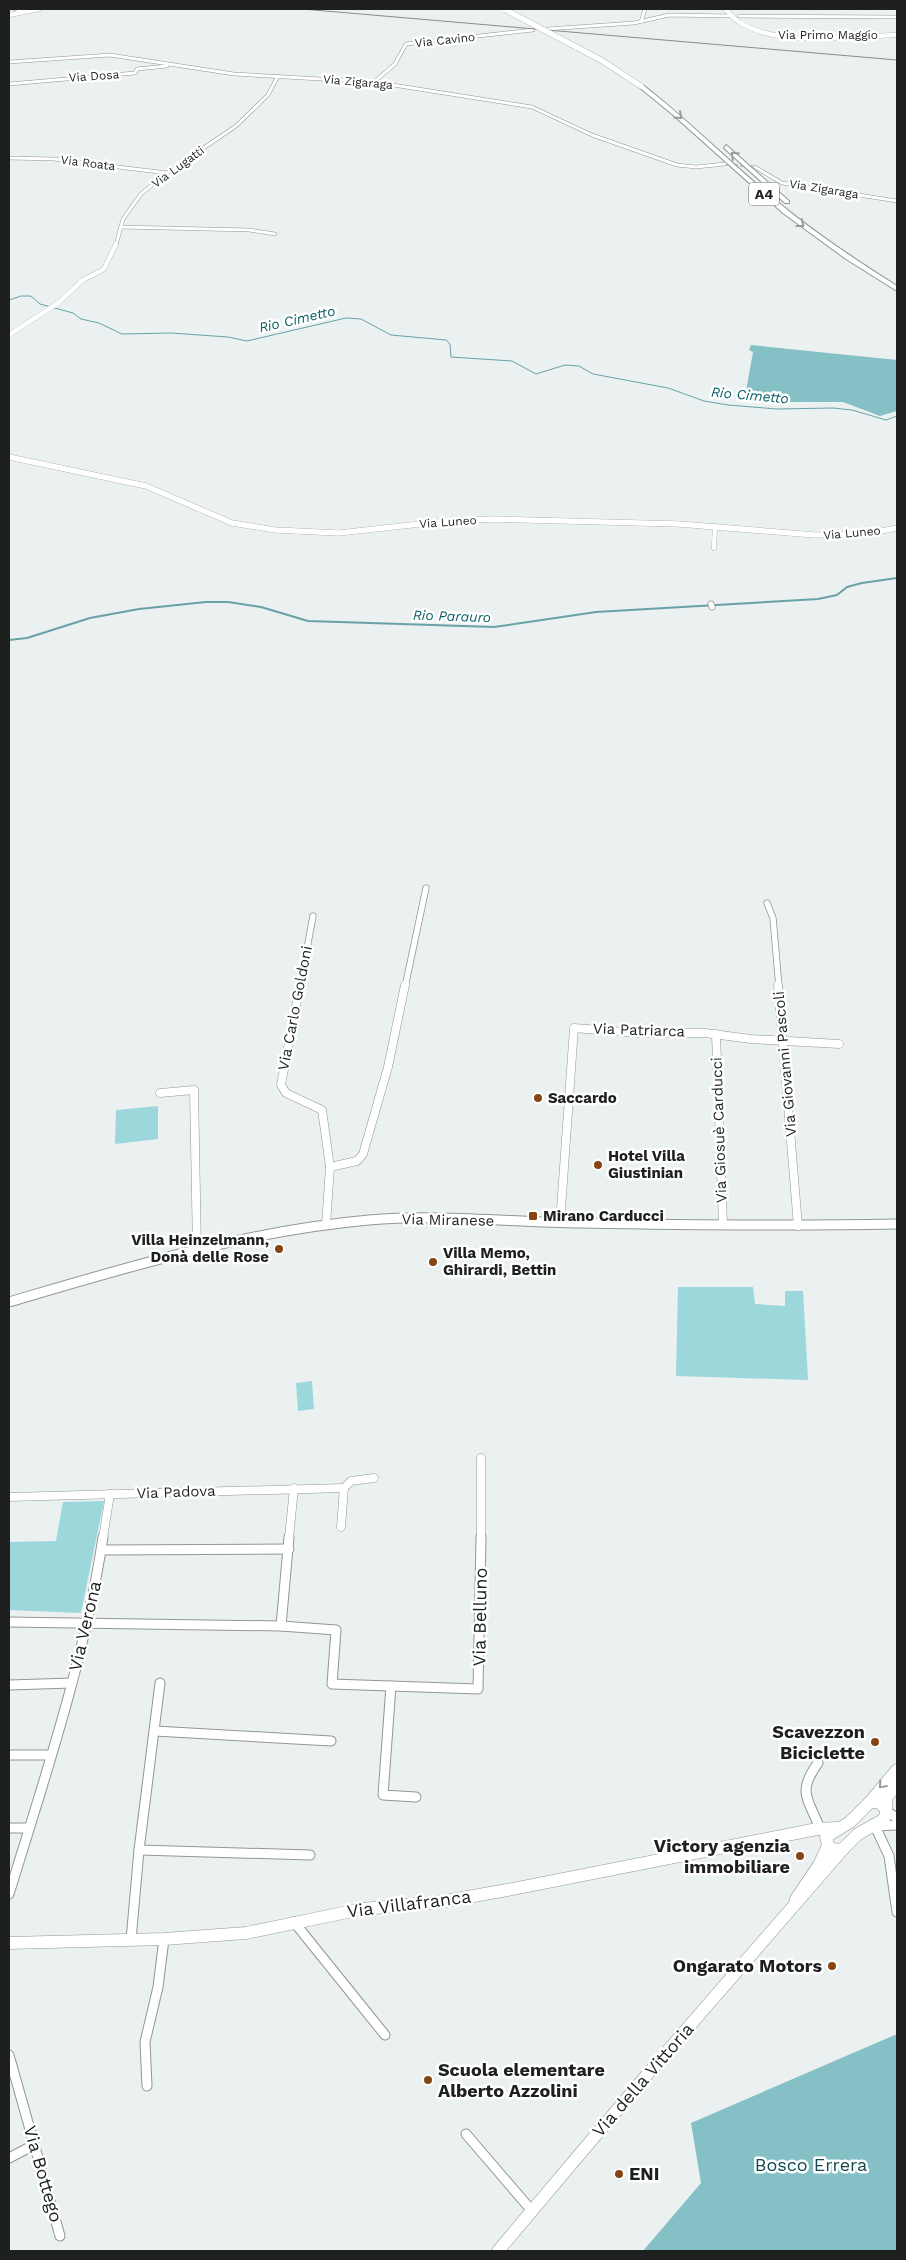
<svg xmlns="http://www.w3.org/2000/svg" width="906" height="2260" font-family="'Work Sans',sans-serif">
  <rect width="100%" height="100%" fill="#ebf0f0"/>
  <!-- green -->
  <g fill="#9bd7db">
    <polygon points="158,1106 158,1139 115,1144 116,1110"/>
    <polygon points="678,1287 753,1287 755,1304 785,1306 785,1291 803,1291 808,1380 676,1376"/>
    <polygon points="312,1381 314,1409 298,1411 296,1383"/>
    <polygon points="104,1501 81,1613 9,1610 9,1542 56,1541 63,1502"/>
  </g>
  <!-- forest -->
  <g fill="#84c0c5">
    <polygon points="751,345 897,360 897,411 880,416 843,402 744,402 753,352 749,350"/>
    <polygon points="897,2034 897,2251 643,2251 701,2183 691,2123"/>
  </g>
  <g fill="none" stroke-linecap="round" stroke-linejoin="round">
    <!-- stream-far1 -->
    <polyline stroke="#68a2a7" stroke-width="1" points="9,300 21,296 31,296 40,304 73,313 81,319 99,323 122,334 171,333 228,337 247,341 346,318 361,319 391,335 446,340 450,344 451,357 512,361 536,374 565,365 579,366 593,374 668,388 704,401 728,405 777,409 833,408 852,410 886,420 897,416"/>
    <!-- stream -->
    <polyline stroke="#68a2a7" stroke-width="2" points="9,640 27,638 90,618 139,609 206,602 228,602 261,607 308,621 494,627 596,612 818,599 837,595 847,587 862,583 897,578"/>
    <!-- minor-tunnel -->
    <polyline stroke="#c2c6c6" stroke-width="3" stroke-dasharray="3 2" stroke-linecap="butt" points="725,164 755,167"/>
    <defs>
      <g id="minor-far4">
        <polyline points="15,9 27,11"/>
        <polyline points="739,16 897,17"/>
        <polyline points="641,22 645,9"/>
        <polyline points="547,29 634,23 669,15 733,16"/>
        <polyline points="9,62 110,55 234,74 374,82 532,107 592,135 677,165 696,167 725,164"/>
        <polyline points="374,82 395,64 406,44 533,30"/>
        <polyline points="9,84 135,73 137,69 167,66"/>
        <polyline points="9,158 54,159 167,173"/>
        <polyline points="755,167 782,183 897,201"/>
        <polyline points="121,227 249,230 275,234"/>
        <polyline points="116,245 123,219 141,194 167,173 236,126 268,95 278,76"/>
      </g>
      <g id="minor-far3">
        <polyline points="9,335 58,303 83,280 104,269 116,244"/>
        <polyline points="714,548 715,526"/>
      </g>
      <g id="minor-far2">
        <polyline points="711,604 712,607"/>
        <polyline points="767,903 773,918 779,987"/>
        <polyline points="300,987 313,916"/>
        <polyline points="405,987 426,888"/>
      </g>
      <g id="minor-far1">
        <polyline points="300,985 281,1085 286,1093 322,1110 330,1167 326,1225"/>
        <polyline points="778,985 798,1226"/>
        <polyline points="716,1034 723,1225"/>
        <polyline points="160,1093 194,1090 197,1249"/>
        <polyline points="330,1167 357,1161 363,1154 388,1067 405,985"/>
        <polyline points="560,1223 574,1028 638,1033 705,1033 751,1039 839,1044"/>
        <polyline points="481,1458 481,1538"/>
        <polyline points="344,1488 351,1481 374,1478"/>
        <polyline points="9,1497 344,1488 341,1527"/>
        <polyline points="103,1538 110,1494"/>
        <polyline points="289,1538 294,1488"/>
      </g>
      <g id="minor">
        <polyline points="102,1550 289,1549"/>
        <polyline points="9,1622 281,1626 289,1537"/>
        <polyline points="281,1626 336,1630 332,1684 478,1689 481,1537"/>
        <polyline points="9,1685 72,1683"/>
        <polyline points="391,1686 383,1795 416,1797"/>
        <polyline points="155,1731 331,1741"/>
        <polyline points="9,1755 50,1755"/>
        <path d="M818,1763C796,1793 809,1799 820,1829"/>
        <polyline points="886,1811 897,1818"/>
        <polyline points="875,1826 889,1856 897,1912"/>
        <polyline points="875,1826 897,1825"/>
        <polyline points="9,1828 29,1828"/>
        <polyline points="139,1850 310,1855"/>
        <path d="M9,1894C45,1777 85,1658 103,1537"/>
        <polyline points="294,1922 385,2035"/>
        <polyline points="131,1940 139,1850 160,1683"/>
        <polyline points="9,2055 60,2236"/>
        <polyline points="147,2086 145,2042 158,1987 164,1939"/>
        <polyline points="466,2134 532,2211"/>
        <polyline points="9,2158 34,2145"/>
      </g>
      <g id="tertiary-far2">
        <path d="M725,9C730,13 734,19 739,22C780,48 851,36 897,35"/>
        <polyline points="9,15 39,9"/>
      </g>
      <polyline id="tertiary-far1" points="9,457 146,486 232,523 275,530 339,533 447,521 493,519 679,524 815,535 866,534 897,528"/>
      <polyline id="tertiary" points="9,1943 164,1939 246,1933 362,1909 440,1902 507,1890 817,1829 837,1828"/>
      <path id="secondary-far1" d="M9,1302C128,1267 245,1231 369,1220C439,1214 511,1222 581,1223C686,1225 792,1226 897,1224"/>
      <g id="secondary">
        <polyline points="870,1802 897,1770"/>
        <polyline points="885,1808 879,1802 870,1802 850,1822 826,1837 828,1846 835,1850 843,1849 858,1834 883,1820 886,1815 886,1798 897,1784"/>
        <polyline points="796,1899 819,1865 828,1846"/>
        <polyline points="498,2251 639,2084 843,1849"/>
      </g>
      <g id="motorway">
        <path d="M639,85H643C688,120 728,161 773,198C812,231 854,259 897,286V291L846,259L783,213L672,114L639,87Z"/>
        <polygon points="726,145 789,201 789,203 785,203 724,148"/>
      </g>
    </defs>
    <!-- minor-far4 casing -->
    <use href="#minor-far4" stroke="#929696" stroke-width="4"/>
    <!-- minor-far3 casing -->
    <use href="#minor-far3" stroke="#929696" stroke-width="5"/>
    <!-- minor-far2 casing -->
    <use href="#minor-far2" stroke="#929696" stroke-width="7"/>
    <!-- minor-far1 casing -->
    <use href="#minor-far1" stroke="#929696" stroke-width="9"/>
    <!-- minor casing -->
    <use href="#minor" stroke="#929696" stroke-width="11"/>
    <!-- tertiary-far2 casing -->
    <use href="#tertiary-far2" stroke="#929696" stroke-width="5"/>
    <!-- tertiary-far1 casing -->
    <use href="#tertiary-far1" stroke="#929696" stroke-width="6"/>
    <!-- tertiary casing -->
    <use href="#tertiary" stroke="#929696" stroke-width="13"/>
    <!-- secondary-far1 casing -->
    <use href="#secondary-far1" stroke="#929696" stroke-width="11"/>
    <!-- secondary casing -->
    <use href="#secondary" stroke="#929696" stroke-width="13"/>
    <!-- motorway casing -->
    <use href="#motorway" stroke="#929696" stroke-width="2"/>
    <!-- minor-far4 -->
    <use href="#minor-far4" stroke="#fff" stroke-width="3"/>
    <!-- minor-far3 -->
    <use href="#minor-far3" stroke="#fff" stroke-width="4.5"/>
    <!-- minor-far2 -->
    <use href="#minor-far2" stroke="#fff" stroke-width="5.5"/>
    <!-- minor-far1 -->
    <use href="#minor-far1" stroke="#fff" stroke-width="8"/>
    <!-- minor -->
    <use href="#minor" stroke="#fff" stroke-width="9"/>
    <!-- tertiary-far2 -->
    <use href="#tertiary-far2" stroke="#fff" stroke-width="4.5"/>
    <!-- tertiary-far1 -->
    <use href="#tertiary-far1" stroke="#fff" stroke-width="5.5"/>
    <!-- tertiary -->
    <use href="#tertiary" stroke="#fff" stroke-width="12"/>
    <!-- secondary-far1 -->
    <use href="#secondary-far1" stroke="#fff" stroke-width="9"/>
    <!-- secondary -->
    <use href="#secondary" stroke="#fff" stroke-width="12"/>
    <!-- motorway -->
    <use href="#motorway" fill="#fff" fill-rule="evenodd"/>
    <!-- rail -->
    <polyline stroke="#8a8d8d" stroke-width="1" points="302,9 897,60"/>
    <defs>
      <polyline id="motorway-bridge" points="504,9 601,60 641,86"/>
    </defs>
    <!-- motorway-bridge casing -->
    <use href="#motorway-bridge" stroke="#929696" stroke-width="6" stroke-linecap="butt"/>
    <!-- motorway-bridge -->
    <use href="#motorway-bridge" stroke="#fff" stroke-width="5.5"/>
  </g>
  <!-- one-way arrows -->
  <defs><path id="oneway-chevron" d="M-2-3.5L2.5 0L-2 3.5" fill="none" stroke-width="1.6" stroke-linecap="round" stroke-linejoin="round" transform="scale(1.25)"/></defs>
  <g stroke="#9a9b9b">
    <use href="#oneway-chevron" transform="translate(679 116) rotate(42)"/>
    <use href="#oneway-chevron" transform="translate(734 155) rotate(-137)"/>
    <use href="#oneway-chevron" transform="translate(801 224) rotate(37)"/>
    <use href="#oneway-chevron" transform="translate(882 1785) rotate(131)"/>
  </g>
  <!-- markers -->
  <g fill="#874513" stroke="#fff" stroke-width="2">
    <circle cx="538" cy="1098" r="5"/>
    <circle cx="598" cy="1165" r="5"/>
    <rect x="528" y="1211" width="10" height="10" rx="2.5"/>
    <circle cx="279" cy="1249" r="5"/>
    <circle cx="433" cy="1262" r="5"/>
    <circle cx="875" cy="1742" r="5"/>
    <circle cx="800" cy="1856" r="5"/>
    <circle cx="832" cy="1966" r="5"/>
    <circle cx="428" cy="2080" r="5"/>
    <circle cx="619" cy="2174" r="5"/>
  </g>
  <g text-anchor="middle" stroke-width="5" stroke-linejoin="round" paint-order="stroke">
    <!-- far-street labels -->
    <g font-size="12" fill="#1e2020" stroke="#fff">
      <text x="828" y="39">Via Primo Maggio</text>
      <text transform="translate(445 40) rotate(-6)" y="4">Via Cavino</text>
      <text transform="translate(94 76) rotate(-4)" y="4">Via Dosa</text>
      <text transform="translate(358 82) rotate(5)" y="4">Via Zigaraga</text>
      <text transform="translate(88 163) rotate(7)" y="4">Via Roata</text>
      <text transform="translate(178 167) rotate(-36)" y="4">Via Lugatti</text>
      <text transform="translate(824 189) rotate(9)" y="4">Via Zigaraga</text>
      <text transform="translate(448 522) rotate(-4)" y="4">Via Luneo</text>
      <text transform="translate(852 533) rotate(-5)" y="4">Via Luneo</text>
    </g>
    <!-- shield labels -->
    <rect fill="#fff" stroke="#626363" stroke-width="1" x="749" y="182.5" width="30" height="23" rx="4"/>
    <g font-size="14" font-weight="bold" fill="#1e2020">
      <text x="764" y="199">A4</text>
    </g>
    <!-- far-water labels -->
    <g font-size="14" font-style="italic" fill="#0b6066" stroke="#fff">
      <text transform="translate(297 319) rotate(-13)" y="5">Rio Cimetto</text>
      <text transform="translate(750 395) rotate(5)" y="5">Rio Cimetto</text>
      <text transform="translate(452 616) rotate(2)" y="5">Rio Parauro</text>
    </g>
    <!-- street labels -->
    <g font-size="15" fill="#1e2020" stroke="#fff">
      <text transform="translate(295 1008) rotate(-79)" y="5">Via Carlo Goldoni</text>
      <text transform="translate(639 1030) rotate(2)" y="5">Via Patriarca</text>
      <text transform="translate(785 1064) rotate(-95)" y="5">Via Giovanni Pascoli</text>
      <text transform="translate(719 1130) rotate(-92)" y="5">Via Giosuè Carducci</text>
      <text transform="translate(448 1220) rotate(1)" y="5">Via Miranese</text>
      <text transform="translate(176 1492) rotate(-2)" y="5">Via Padova</text>
    </g>
    <!-- poi labels -->
    <g font-size="15" font-weight="bold" fill="#1e2020" stroke="#fff" text-anchor="start">
      <text x="548" y="1103">Saccardo</text>
      <text x="608" y="1161">Hotel Villa<tspan x="608" dy="17">Giustinian</tspan></text>
      <text x="543" y="1221">Mirano Carducci</text>
      <text x="269" y="1245" text-anchor="end">Villa Heinzelmann,<tspan x="269" dy="17">Donà delle Rose</tspan></text>
      <text x="443" y="1258">Villa Memo,<tspan x="443" dy="17">Ghirardi, Bettin</tspan></text>
    </g>
    <!-- near-street labels -->
    <g font-size="18" fill="#1e2020" stroke="#fff">
      <text transform="translate(480 1617) rotate(-89)" y="6">Via Belluno</text>
      <text transform="translate(85 1626) rotate(-77)" y="6">Via Verona</text>
      <text transform="translate(409 1904) rotate(-7)" y="6">Via Villafranca</text>
      <text transform="translate(643 2080) rotate(-49)" y="6">Via della Vittoria</text>
      <text transform="translate(43 2174) rotate(74)" y="6">Via Bottego</text>
    </g>
    <!-- near-poi labels -->
    <g font-size="18" font-weight="bold" fill="#1e2020" stroke="#fff" text-anchor="end">
      <text x="865" y="1738">Scavezzon<tspan x="865" dy="21">Biciclette</tspan></text>
      <text x="790" y="1852">Victory agenzia<tspan x="790" dy="21">immobiliare</tspan></text>
      <text x="822" y="1972">Ongarato Motors</text>
      <text x="438" y="2076" text-anchor="start">Scuola elementare<tspan x="438" dy="21">Alberto Azzolini</tspan></text>
      <text x="629" y="2180" text-anchor="start">ENI</text>
    </g>
    <!-- near-park labels -->
    <g font-size="18" fill="#13484d" stroke="#fff">
      <text x="811" y="2171">Bosco Errera</text>
    </g>
  </g>
  <!-- border -->
  <rect width="906" height="2260" fill="none" stroke="#1e2020" stroke-width="20"/>
</svg>
